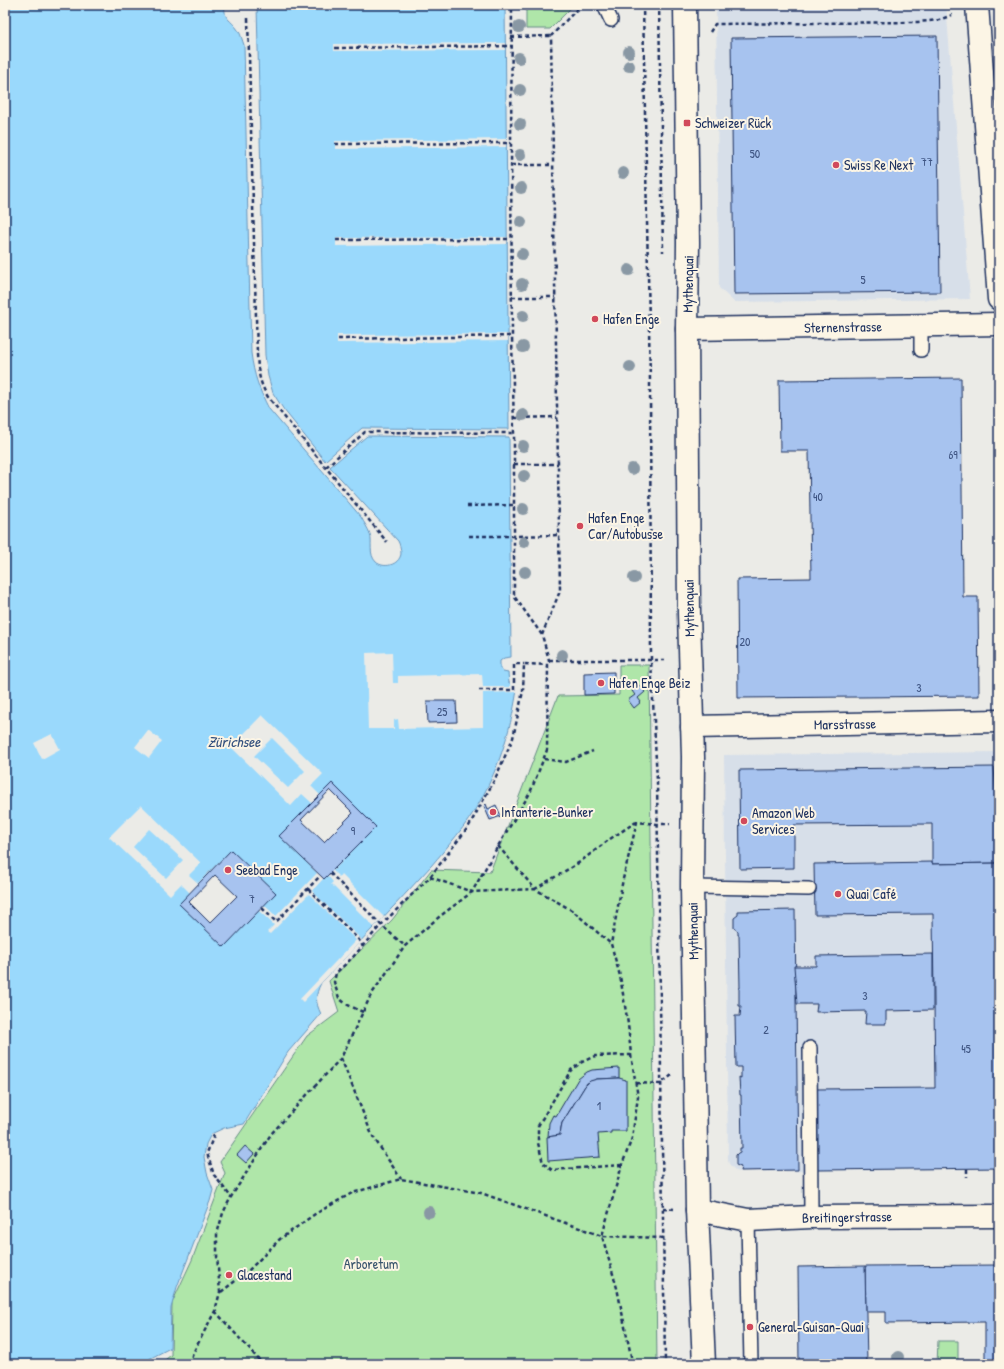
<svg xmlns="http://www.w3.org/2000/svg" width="1004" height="1369" font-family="'Patrick Hand',sans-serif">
  <rect width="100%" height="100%" fill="#ebebe7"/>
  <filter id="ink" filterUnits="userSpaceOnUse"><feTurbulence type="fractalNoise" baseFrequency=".025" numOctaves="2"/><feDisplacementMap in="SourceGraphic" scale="8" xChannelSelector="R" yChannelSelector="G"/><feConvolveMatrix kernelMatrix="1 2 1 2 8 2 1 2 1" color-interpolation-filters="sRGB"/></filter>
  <g filter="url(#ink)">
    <!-- built -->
    <g fill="#d7dfe9">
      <polygon points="716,5 946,5 970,299 734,302 719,288"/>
      <polygon points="999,752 999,1169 740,1172 736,1171 729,1164 728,1160 724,755"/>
    </g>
    <!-- green -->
    <g fill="#afe6a9" stroke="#658a84">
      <polygon points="526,5 574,5 550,29 526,29"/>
      <polygon points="619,665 649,665 657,1364 160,1364 171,1355 172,1303 192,1260 225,1173 220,1162 307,1036 339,1012 329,981 392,920 431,870 490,872 558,696 619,695"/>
      <polygon points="938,1341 958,1341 958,1364 937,1364"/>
    </g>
    <!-- water -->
    <g fill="#9ad9fc" stroke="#6795bd">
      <path d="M5,5H225C223,20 231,19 238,30C241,34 242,40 244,45L251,353C254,376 259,389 269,409L361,517C364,523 368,528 370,534C373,543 368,554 376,562C384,569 399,565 401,554C401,549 400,545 398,541L330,467L367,436L509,437L511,657L504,658L500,661V668L503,672L508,673L509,683H518C512,726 500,766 479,803C466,826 448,846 431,866C395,906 357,944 321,983C315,995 315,1002 321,1014L288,1052L244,1124L224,1128L211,1134L206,1144L204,1157L207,1173L213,1190L210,1201L177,1287L171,1308L170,1348L149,1359L145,1364H5Z"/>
      <polygon points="257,5 505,5 509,429 362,428 325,461 284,410 273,393 268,376 265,355"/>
    </g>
    <!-- pier -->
    <g fill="#ebebe7" fill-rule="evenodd">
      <polygon points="505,43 505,50 334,51 334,44"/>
      <polygon points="506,139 506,147 335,149 335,141"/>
      <polygon points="507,237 507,244 336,246 336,238"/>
      <polygon points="508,334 508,341 337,343 337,335"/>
      <polygon points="392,652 393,683 398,683 398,676 482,674 483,687 510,687 510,678 510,681 519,681 519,692 483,693 483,727 399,729 398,719 394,720 394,729 368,729 366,653"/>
      <path d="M262,715L323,774L311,786L320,795L332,783L376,827L333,871L339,877L341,874L384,917L374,927L331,884L333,882L328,876L324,879H323L312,891L362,940L303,1002L300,999L356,940L309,894L270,934L267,932L274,925L259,911L224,947L179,904L190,893L181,884L170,895L109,837L141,805L201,863L189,875L198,883L231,850L276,893L264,905L276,916L317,873L279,836L312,803L302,794L291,806L231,747ZM272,738L305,771L288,788L254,756ZM149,829L183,860L166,878L133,847Z"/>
      <polygon points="148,730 162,741 149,758 135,747"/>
      <polygon points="52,734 60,749 42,759 34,743"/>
    </g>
    <!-- building -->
    <g fill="#a7c3ef" stroke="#1b2f5e" fill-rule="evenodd">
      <polygon points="937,36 940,292 734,294 731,38"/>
      <polygon points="961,378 963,597 978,597 979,696 738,698 737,579 811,578 809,451 780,451 779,380"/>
      <polygon points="614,672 614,694 584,695 584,673"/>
      <polygon points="639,685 645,692 638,698 641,702 634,708 628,700 635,695 632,691"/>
      <polygon points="427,701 456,701 457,722 428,723"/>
      <polygon points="994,767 999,840 999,863 932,864 932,824 794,825 794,868 740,869 739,770"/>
      <path d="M332,783L376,827L324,879L279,836ZM330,790L353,813L324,842L301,820Z"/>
      <polygon points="486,804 488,809 496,805 501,816 490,820 484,806"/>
      <path d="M231,850L276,893L224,947L179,904ZM215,875L237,896L210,923L189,902Z"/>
      <polygon points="932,862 932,864 999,863 999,1168 817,1170 816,1089 935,1088 933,914 815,915 814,864"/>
      <polygon points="795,910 798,1170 740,1171 741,1167 736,1165 736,1155 738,1153 740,1152 740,1148 742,1148 741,1095 740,1095 739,1077 741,1078 741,1067 736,1067 735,1016 740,1016 741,1006 739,1006 739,988 740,988 739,935 738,935 738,931 734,928 734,918 738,915 738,911"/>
      <polygon points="933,954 933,1010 886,1011 886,1024 865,1024 866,1011 816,1012 817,1004 797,1004 794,966 816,966 816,956"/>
      <polygon points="619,1068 619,1078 597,1079 587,1083 562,1123 561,1128 560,1135 548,1137 549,1123 553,1115 556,1116 578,1079 587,1072 592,1070"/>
      <polygon points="619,1078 626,1080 626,1131 611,1131 611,1133 598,1134 600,1157 548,1161 547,1137 560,1135 561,1128 562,1123 585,1086 590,1081 597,1079"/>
      <polygon points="245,1146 254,1154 246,1163 237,1155"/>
      <polygon points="999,1265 999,1364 985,1364 985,1322 886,1323 886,1312 866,1312 865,1266"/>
      <polygon points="865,1266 867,1364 799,1364 798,1267"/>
    </g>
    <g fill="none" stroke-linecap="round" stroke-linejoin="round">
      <defs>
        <g id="lane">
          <polyline points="604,5 611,20"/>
          <polyline points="921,350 921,326"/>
          <polyline points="692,887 809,889"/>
          <polyline points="810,1048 811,1217"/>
          <polyline points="748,1220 751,1364"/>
        </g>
        <g id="street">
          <polyline points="687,329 999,324"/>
          <polyline points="692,727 999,721"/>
          <polyline points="697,1210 748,1220 811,1217 999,1216"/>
        </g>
        <polyline id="secondary" points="685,5 688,243 687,329 689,613 693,757 692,887 697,1210 704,1364"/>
        <polyline id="primary" points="977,5 999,299"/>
      </defs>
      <!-- lane casing -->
      <use href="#lane" stroke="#1b2f5e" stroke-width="16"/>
      <!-- street casing -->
      <use href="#street" stroke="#1b2f5e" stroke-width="25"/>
      <!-- secondary casing -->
      <use href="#secondary" stroke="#1b2f5e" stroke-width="25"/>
      <!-- primary casing -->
      <use href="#primary" stroke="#1b2f5e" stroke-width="25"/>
      <!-- path -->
      <g stroke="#1b2f5e" stroke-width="2.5" stroke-dasharray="4 3" stroke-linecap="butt">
        <polyline points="643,5 650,381 651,660 657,781 665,1364"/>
        <polyline points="659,5 663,252"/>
        <path d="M248,18L257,354C258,371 259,382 268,397L387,542"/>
        <polyline points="710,32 715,24 918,22 939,20 952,15"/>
        <polyline points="511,37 551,36"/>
        <polyline points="335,48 511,46"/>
        <polyline points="335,144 511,143"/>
        <polyline points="511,165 553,165"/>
        <polyline points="336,240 511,239"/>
        <polyline points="512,297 555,297"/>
        <polyline points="338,339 512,336"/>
        <polyline points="514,418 557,417"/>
        <polyline points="514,464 558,464"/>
        <polyline points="326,467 365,432 514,433"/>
        <polyline points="467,506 514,505"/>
        <polyline points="469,536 515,536 559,535"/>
        <polyline points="542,635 560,591 551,36 581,5"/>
        <polyline points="549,660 666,660"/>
        <polyline points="479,690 514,690 514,664 524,664"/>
        <polyline points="544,759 566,762 593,751"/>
        <polyline points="498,846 535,889 580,862 610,839 636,822"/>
        <polyline points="330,873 381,925 405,946"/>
        <polyline points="430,877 472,892 535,889 573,911 611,944"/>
        <polyline points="308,889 359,940 363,947"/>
        <polyline points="262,908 276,922 320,876"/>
        <polyline points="363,1012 346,1004 339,998 334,982 336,973 353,957 381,925 430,877 469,826 495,779 513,738 523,691 524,664 548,665"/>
        <polyline points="341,1058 372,1135 401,1179"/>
        <polyline points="636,1083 660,1084 672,1075"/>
        <polyline points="214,1135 207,1153 214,1175 231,1197"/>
        <polyline points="622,1165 552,1170 543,1163 538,1143 538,1126 571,1070 582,1062 595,1056 631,1055"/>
        <polyline points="967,1169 967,1177"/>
        <polyline points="663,1208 675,1209"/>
        <polyline points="221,1292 248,1271 280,1239 315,1214 352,1193 401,1179 481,1193 602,1236 664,1238"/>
        <polyline points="215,1311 260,1361 262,1364"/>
        <polyline points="191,1364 192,1355 215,1311 220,1292 217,1256 217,1234 223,1213 231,1197 271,1134 341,1058 371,995 405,946 439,917 472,892 498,846 530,793 547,750 548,665 549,660 542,635 514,596 514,433 512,336 511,143 512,5"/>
        <polyline points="631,1364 631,1356 617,1288 602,1236 622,1165 632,1138 638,1097 631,1055 628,1024 620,976 611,944 623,879 637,822 657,824 670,824"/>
      </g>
      <!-- lane -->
      <use href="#lane" stroke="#fcf5e5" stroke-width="13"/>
      <!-- street -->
      <use href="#street" stroke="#fcf5e5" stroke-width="22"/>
      <!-- secondary -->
      <use href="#secondary" stroke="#fcf5e5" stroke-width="22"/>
      <!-- primary -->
      <use href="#primary" stroke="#fcf5e5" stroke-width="22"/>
    </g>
    <!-- trees -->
    <g fill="#8998a4">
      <circle cx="519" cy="27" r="6"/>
      <circle cx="629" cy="52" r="6"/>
      <circle cx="519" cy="58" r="6"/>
      <circle cx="629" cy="66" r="6"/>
      <circle cx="520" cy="90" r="6"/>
      <circle cx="520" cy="124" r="6"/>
      <circle cx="520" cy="155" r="6"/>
      <circle cx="623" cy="173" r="6"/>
      <circle cx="521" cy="188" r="6"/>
      <circle cx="521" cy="222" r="6"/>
      <circle cx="522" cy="254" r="6"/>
      <circle cx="629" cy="270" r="6"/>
      <circle cx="522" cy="284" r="6"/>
      <circle cx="523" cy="316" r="6"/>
      <circle cx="523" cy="347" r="6"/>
      <circle cx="630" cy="367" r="6"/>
      <circle cx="523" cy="415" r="6"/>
      <circle cx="523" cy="446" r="6"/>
      <circle cx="632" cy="469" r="6"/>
      <circle cx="524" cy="476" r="6"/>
      <circle cx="523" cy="509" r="6"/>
      <circle cx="524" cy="542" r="6"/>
      <circle cx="525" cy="572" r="6"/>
      <circle cx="634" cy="578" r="6"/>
      <circle cx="562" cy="655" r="6"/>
      <circle cx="429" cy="1212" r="6"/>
      <circle cx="898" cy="1357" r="6"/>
    </g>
  </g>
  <!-- markers -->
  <g fill="#d1495b" stroke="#fcf5e5" stroke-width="1.5">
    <rect x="683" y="119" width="8" height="8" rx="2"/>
    <circle cx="836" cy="165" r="4"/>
    <circle cx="595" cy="319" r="4"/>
    <circle cx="580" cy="526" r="4"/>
    <circle cx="601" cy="683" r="4"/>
    <circle cx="493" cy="812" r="4"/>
    <circle cx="744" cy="821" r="4"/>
    <circle cx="228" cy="870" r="4"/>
    <circle cx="838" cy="894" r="4"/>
    <circle cx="229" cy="1275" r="4"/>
    <circle cx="750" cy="1327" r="4"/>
  </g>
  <g text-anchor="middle" stroke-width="4" stroke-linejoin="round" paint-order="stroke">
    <!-- number labels -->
    <g font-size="12" fill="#3e5482">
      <text x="755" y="158">50</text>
      <text x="927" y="166">77</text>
      <text x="863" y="284">5</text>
      <text x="953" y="459">69</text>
      <text x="818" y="501">40</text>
      <text x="745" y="646">20</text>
      <text x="919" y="692">3</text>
      <text x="442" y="716">25</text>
      <text x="353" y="835">9</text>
      <text x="252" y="903">7</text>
      <text x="865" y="1000">3</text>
      <text x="766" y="1034">2</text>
      <text x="966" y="1053">45</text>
      <text x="599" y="1110">1</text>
    </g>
    <!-- poi labels -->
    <g font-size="14" fill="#1b2f5e" stroke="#fcf5e5" text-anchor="start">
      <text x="695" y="128">Schweizer Rück</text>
      <text x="844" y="170">Swiss Re Next</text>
      <text x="603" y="324">Hafen Enge</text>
      <text x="588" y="523">Hafen Enge<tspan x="588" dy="16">Car/Autobusse</tspan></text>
      <text x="609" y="688">Hafen Enge Beiz</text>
      <text x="501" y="817">Infanterie-Bunker</text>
      <text x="752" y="818">Amazon Web<tspan x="752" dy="16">Services</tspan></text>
      <text x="236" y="875">Seebad Enge</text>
      <text x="846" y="899">Quai Café</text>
      <text x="237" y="1280">Glacestand</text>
      <text x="758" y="1332">General-Guisan-Quai</text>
    </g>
    <!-- street labels -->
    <g font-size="14" fill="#1b2f5e" stroke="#fcf5e5">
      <text transform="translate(688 284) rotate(-89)" y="5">Mythenquai</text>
      <text transform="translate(843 327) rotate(-1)" y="5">Sternenstrasse</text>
      <text transform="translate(689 608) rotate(-91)" y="5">Mythenquai</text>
      <text transform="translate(845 724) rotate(-1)" y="5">Marsstrasse</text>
      <text transform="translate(693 931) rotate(-91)" y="5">Mythenquai</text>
      <text transform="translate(847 1217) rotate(-1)" y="5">Breitingerstrasse</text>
    </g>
    <!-- park labels -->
    <g font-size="14" fill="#39546d" stroke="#fcf5e5">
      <text x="371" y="1269">Arboretum</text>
    </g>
    <!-- water labels -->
    <g font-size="15" font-style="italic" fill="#34517e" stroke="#fcf5e5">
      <text x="234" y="747">Zürichsee</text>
    </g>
  </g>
  <!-- margin -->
  <rect width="1004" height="1369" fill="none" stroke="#fcf5e5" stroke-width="20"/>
  <rect x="10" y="10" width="984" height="1349" fill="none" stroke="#1b2f5e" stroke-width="1.5" filter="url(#ink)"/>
</svg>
